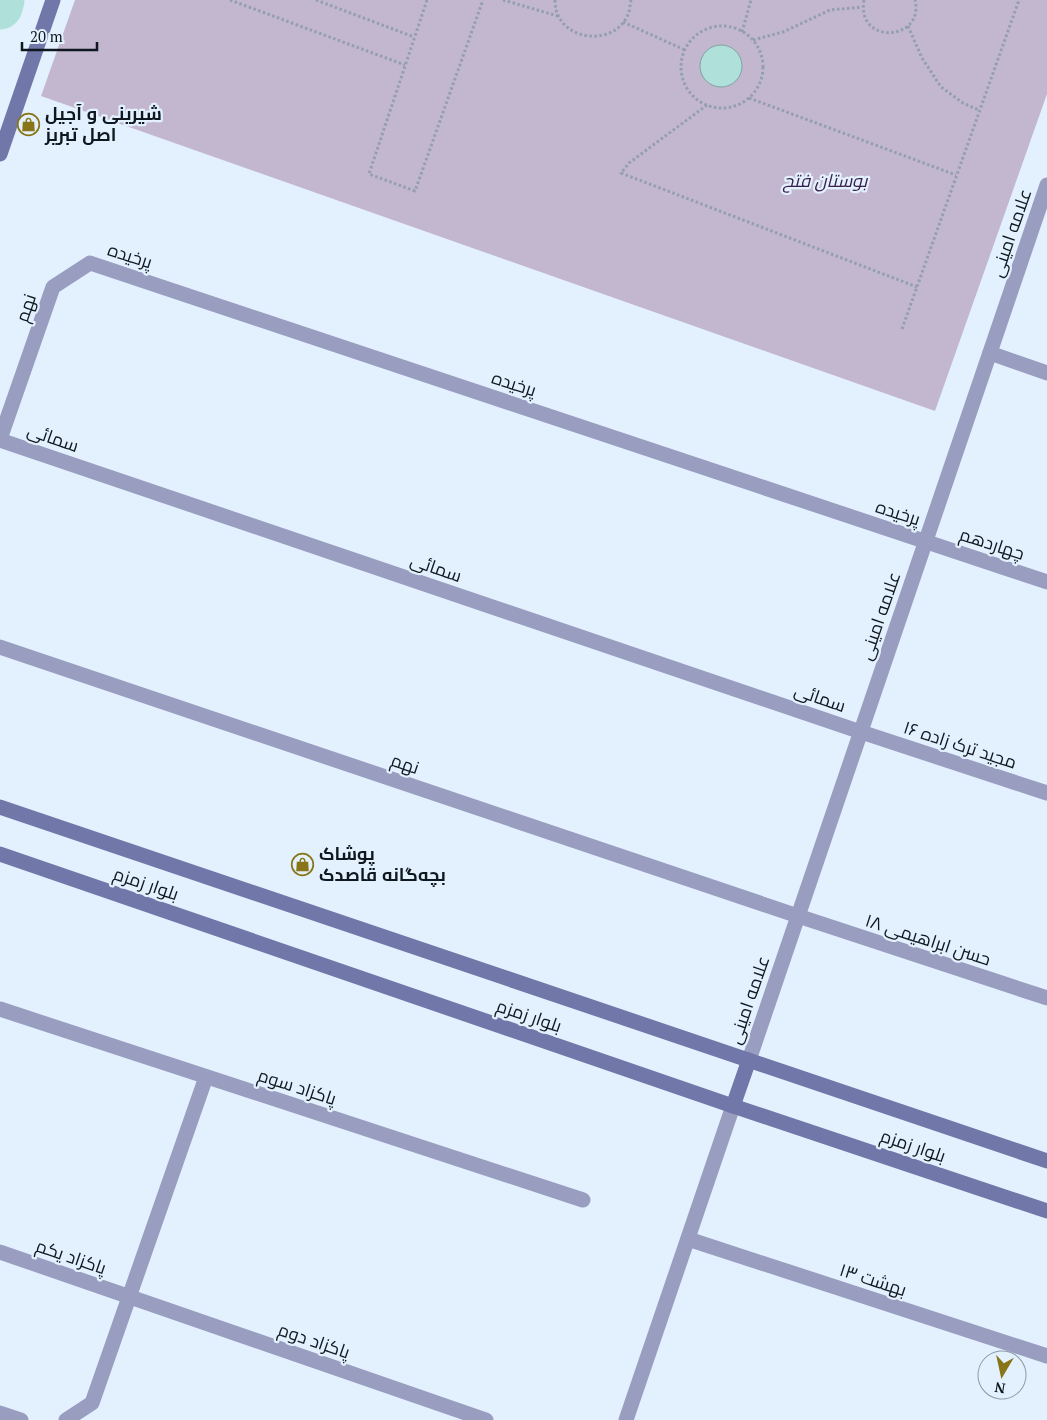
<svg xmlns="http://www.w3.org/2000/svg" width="1047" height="1420" font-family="'PT Serif',Cairo,serif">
  <rect width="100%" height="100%" fill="#e3f1fe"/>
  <!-- green -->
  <polygon fill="#c3b7cf" points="75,0 1047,0 1047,94 935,411 41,96"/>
  <!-- water -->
  <circle fill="#afe0da" stroke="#7fa4a2" cx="721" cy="66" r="21"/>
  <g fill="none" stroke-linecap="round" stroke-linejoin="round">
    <!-- river -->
    <polyline stroke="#afe0da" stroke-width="45" points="0,7 2,0"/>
    <!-- path -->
    <g stroke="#939faa" stroke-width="3" stroke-dasharray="2.5 2.5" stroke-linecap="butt">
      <polyline points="230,0 405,65"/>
      <polyline points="316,0 414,37"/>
      <polyline points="427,0 369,174 415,191 483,0"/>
      <polyline points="503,0 558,16"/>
      <path d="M555,0C554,41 616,50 629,12C630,8 630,4 631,0"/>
      <path d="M864,0C856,46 925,41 915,0"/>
      <polyline points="623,22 685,50"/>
      <polyline points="908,26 922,58 941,87 963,103 979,110"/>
      <circle cx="722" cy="67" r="41"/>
      <polyline points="742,32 751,0"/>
      <polyline points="753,40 783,32 830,10 862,7"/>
      <polyline points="749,98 956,175"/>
      <polyline points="707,105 629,163 621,173 917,287"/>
      <polyline points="902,329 1019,0"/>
    </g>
    <!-- street -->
    <g stroke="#999ec1" stroke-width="15">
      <polyline points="990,353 1047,373"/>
      <polyline points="0,439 53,287 90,263 1047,582"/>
      <polyline points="0,440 861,732 1047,793"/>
      <polyline points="0,647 798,916 1047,998"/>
      <polyline points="0,1009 583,1200"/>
      <polyline points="749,1060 1047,185"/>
      <polyline points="688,1239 1047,1356"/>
      <polyline points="0,1252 486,1420"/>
      <polyline points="0,1413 21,1420"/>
      <polyline points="66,1420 92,1403 206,1077"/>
      <polyline points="626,1420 733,1106"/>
    </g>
    <!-- secondary -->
    <g stroke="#7177a8" stroke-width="15">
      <polyline points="0,154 53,0"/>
      <polyline points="0,807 1047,1161"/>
      <polyline points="0,854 733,1106 1047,1211"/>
      <polyline points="733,1106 749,1060"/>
    </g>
  </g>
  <!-- icons -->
  <defs>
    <symbol id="shop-ring" viewBox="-11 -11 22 22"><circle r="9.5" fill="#e3f1fe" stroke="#877518" stroke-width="1.5"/><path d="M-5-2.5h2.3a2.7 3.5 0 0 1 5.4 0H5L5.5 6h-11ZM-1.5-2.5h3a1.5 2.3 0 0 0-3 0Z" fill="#877518"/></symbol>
  </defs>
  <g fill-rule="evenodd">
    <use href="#shop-ring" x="16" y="112" width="25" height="25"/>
    <use href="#shop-ring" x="290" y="852" width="25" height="25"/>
  </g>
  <g text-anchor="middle" stroke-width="4.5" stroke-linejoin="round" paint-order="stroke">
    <!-- poi labels -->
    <g font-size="18" font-weight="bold" fill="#0f171f" stroke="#e3f1fe" text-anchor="start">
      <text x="45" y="120">شیرینی و آجیل<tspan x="45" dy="21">اصل تبریز</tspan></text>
      <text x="319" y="860">پوشاک<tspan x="319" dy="21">بچه‌گانه قاصدک</tspan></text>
    </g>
    <!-- park labels -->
    <g font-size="18" font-style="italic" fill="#39204c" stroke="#e3f1fe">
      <text x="825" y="187">بوستان فتح</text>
    </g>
    <!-- street labels -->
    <g font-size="18" fill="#0f171f" stroke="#e3f1fe">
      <text transform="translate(1011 233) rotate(-71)" y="6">علامه امینی</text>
      <text transform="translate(130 256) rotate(18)" y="6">پرخیده</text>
      <text transform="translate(26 308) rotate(-71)" y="6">نهم</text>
      <text transform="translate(514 384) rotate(18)" y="6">پرخیده</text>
      <text transform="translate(53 438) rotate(19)" y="6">سمائی</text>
      <text transform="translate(898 513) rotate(18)" y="6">پرخیده</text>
      <text transform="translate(992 544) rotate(18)" y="6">چهاردهم</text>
      <text transform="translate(436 568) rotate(19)" y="6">سمائی</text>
      <text transform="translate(880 616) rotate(-71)" y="6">علامه امینی</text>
      <text transform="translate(820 698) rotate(19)" y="6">سمائی</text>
      <text transform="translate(960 745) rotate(18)" y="6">مجید ترک زاده ۱۶</text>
      <text transform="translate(405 764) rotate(19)" y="6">نهم</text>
      <text transform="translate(146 884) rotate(19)" y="6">بلوار زمزم</text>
      <text transform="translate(928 940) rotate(18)" y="6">حسن ابراهیمی ۱۸</text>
      <text transform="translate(749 1000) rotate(-71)" y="6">علامه امینی</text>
      <text transform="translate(529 1016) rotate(19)" y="6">بلوار زمزم</text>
      <text transform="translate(297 1087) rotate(18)" y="6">پاکزاد سوم</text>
      <text transform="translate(913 1146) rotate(19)" y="6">بلوار زمزم</text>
      <text transform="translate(71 1257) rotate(19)" y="6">پاکزاد یکم</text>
      <text transform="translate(873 1280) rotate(18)" y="6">بهشت ۱۳</text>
      <text transform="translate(314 1341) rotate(19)" y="6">پاکزاد دوم</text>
    </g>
  </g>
  <!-- north arrow -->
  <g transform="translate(1002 1375) rotate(189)"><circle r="24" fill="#e3f1fe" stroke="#8e9aa5"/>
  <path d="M0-4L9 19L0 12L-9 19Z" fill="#877518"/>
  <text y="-8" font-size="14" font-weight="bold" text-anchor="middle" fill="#0f171f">N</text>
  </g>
  <!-- scale -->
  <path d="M22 42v8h75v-8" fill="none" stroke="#0f171f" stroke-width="2.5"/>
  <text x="30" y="42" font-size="15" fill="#0f171f" stroke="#e3f1fe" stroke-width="4" paint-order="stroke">20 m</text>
</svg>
